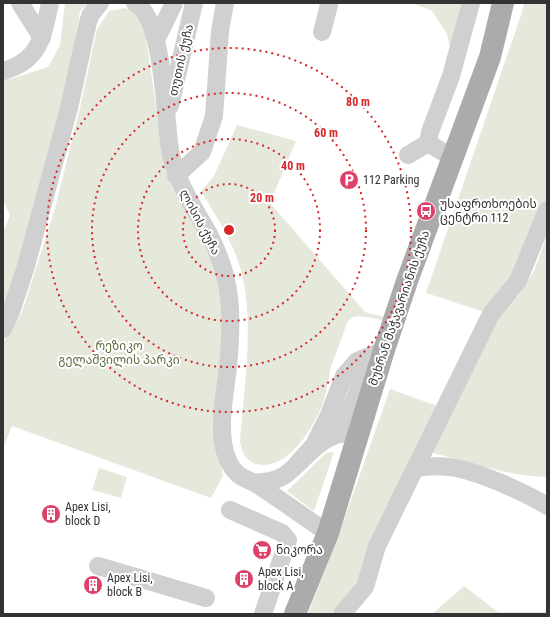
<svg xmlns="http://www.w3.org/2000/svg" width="550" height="617" font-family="'Roboto Condensed','Noto Sans Georgian',sans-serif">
  <rect width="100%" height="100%" fill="#fff"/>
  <!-- green -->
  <g fill="#e5e9dc">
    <polygon points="65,3 88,3 80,11 66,92 35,217 3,310 3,233 10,215 3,200 3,79 11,79 48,67 60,45"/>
    <polygon points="412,3 466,3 452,59 447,34 432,11"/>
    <polygon points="524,3 547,3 547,198 518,278 487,313 426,293 522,12"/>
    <polygon points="125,8 138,13 144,25 163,152 172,187 216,263 225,296 216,436 223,476 211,498 12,426 3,448 3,342 12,330 22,312 55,208 80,108 97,29 109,11"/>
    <path d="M237,125L296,141L270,203L365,312L384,317L383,320L359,316L352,317L347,323C342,338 336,352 331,367C328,379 327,391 323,403C314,428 287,472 256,464C246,462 241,450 240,441C244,385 257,311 237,258C228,234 214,213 201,191L214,176Z"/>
    <path d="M547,235V477C507,476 468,462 430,452L494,323L519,295L534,271Z"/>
    <polygon points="390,389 440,407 359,585 331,614 308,614 339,534"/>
    <polygon points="334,452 314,511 287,491 326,453"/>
    <polygon points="99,468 127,477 121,498 92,490"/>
    <polygon points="464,586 498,612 544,612 547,607 547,614 432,614"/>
  </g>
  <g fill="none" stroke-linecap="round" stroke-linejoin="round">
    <!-- minor -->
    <g stroke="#d0d0d0" stroke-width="18">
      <polyline points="20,3 42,38"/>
      <path d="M135,3C164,18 165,118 170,150C176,182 193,206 209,234C219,254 227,276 229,298C232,320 230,345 228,367C225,395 216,434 228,460C230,465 235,472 239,475C244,479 252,481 258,485C281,500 304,517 328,533"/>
      <polyline points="322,32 329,5"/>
      <polyline points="156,40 174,3"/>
      <path d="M3,71C40,61 43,36 50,3"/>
      <polyline points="170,106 194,3"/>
      <polyline points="408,155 428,143"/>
      <polyline points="453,158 428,143 430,132 451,76 471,3"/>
      <polyline points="176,176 202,152 214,116 220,31 225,3"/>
      <polyline points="3,329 11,312 26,266 69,108 88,22 91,14 100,3"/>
      <path d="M333,436C349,416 365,385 362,359"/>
      <polyline points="297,464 314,445 329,415 344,376 357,361 384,350"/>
      <path d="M415,468C429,466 442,465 456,468C481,473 525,492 547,506"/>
      <path d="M255,483C266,482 276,481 285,475C301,464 321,435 342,434C347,433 352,435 357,435"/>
      <polyline points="230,510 282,533 288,540 263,614"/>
      <polyline points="98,566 206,598"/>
      <polyline points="342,614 365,587 377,546 491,314 518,281 547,210"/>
    </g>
    <!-- major -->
    <polyline stroke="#ababab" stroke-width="22" points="295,614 328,533 384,350 407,281 490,57 503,3"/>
  </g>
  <!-- distance rings -->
  <g fill="none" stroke="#d62828" stroke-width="2" stroke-dasharray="2 4">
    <circle cx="229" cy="230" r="46"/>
    <circle cx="229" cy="230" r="91"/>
    <circle cx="229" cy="230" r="137"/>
    <circle cx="229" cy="230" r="182"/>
  </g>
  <!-- icons -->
  <defs>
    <symbol id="parking-disc" viewBox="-11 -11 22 22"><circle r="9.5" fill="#dd4169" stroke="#fff"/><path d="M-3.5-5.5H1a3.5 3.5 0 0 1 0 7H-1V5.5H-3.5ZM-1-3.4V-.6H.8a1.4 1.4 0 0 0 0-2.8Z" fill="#fff"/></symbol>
    <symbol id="bus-disc" viewBox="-11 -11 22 22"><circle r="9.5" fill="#dd4169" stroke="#fff"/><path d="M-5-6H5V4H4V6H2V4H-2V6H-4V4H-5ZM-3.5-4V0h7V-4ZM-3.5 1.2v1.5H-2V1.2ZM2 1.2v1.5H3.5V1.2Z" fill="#fff"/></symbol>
    <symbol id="building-disc" viewBox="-11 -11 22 22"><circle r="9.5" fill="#dd4169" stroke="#fff"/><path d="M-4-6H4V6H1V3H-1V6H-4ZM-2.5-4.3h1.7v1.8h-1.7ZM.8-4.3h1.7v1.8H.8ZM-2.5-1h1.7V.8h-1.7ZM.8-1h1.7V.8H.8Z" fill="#fff"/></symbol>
    <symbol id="supermarket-disc" viewBox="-11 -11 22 22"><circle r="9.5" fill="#dd4169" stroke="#fff"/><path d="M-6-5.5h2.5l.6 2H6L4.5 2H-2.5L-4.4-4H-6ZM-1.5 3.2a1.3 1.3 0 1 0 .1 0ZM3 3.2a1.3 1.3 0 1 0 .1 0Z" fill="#fff"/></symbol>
  </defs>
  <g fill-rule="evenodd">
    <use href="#parking-disc" x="338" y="169" width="22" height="22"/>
    <use href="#bus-disc" x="415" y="200" width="22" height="22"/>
    <use href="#building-disc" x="40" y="503" width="22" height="22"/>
    <use href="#supermarket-disc" x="251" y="539" width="22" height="22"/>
    <use href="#building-disc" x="233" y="568" width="22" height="22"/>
    <use href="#building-disc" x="82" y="574" width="22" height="22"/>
  </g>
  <g text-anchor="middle" stroke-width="4" stroke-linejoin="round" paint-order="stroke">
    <!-- street labels -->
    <g font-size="12" fill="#333" stroke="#fff">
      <text transform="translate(181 60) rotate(-77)" y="4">თუთის ქუჩა</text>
      <text transform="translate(200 222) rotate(62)" y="4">ლისის ქუჩა</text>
      <text transform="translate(399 308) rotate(-71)" y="4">მუხრან მაჭავარიანის ქუჩა</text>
    </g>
    <!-- poi labels -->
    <g font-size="12" fill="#333" stroke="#fff" text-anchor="start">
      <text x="363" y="184">112 Parking</text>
      <text x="440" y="208">უსაფრთხოების<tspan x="440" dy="14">ცენტრი 112</tspan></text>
      <text x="65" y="511">Apex Lisi,<tspan x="65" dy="14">block D</tspan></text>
      <text x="276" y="554">ნიკორა</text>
      <text x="258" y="576">Apex Lisi,<tspan x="258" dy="14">block A</tspan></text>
      <text x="107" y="582">Apex Lisi,<tspan x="107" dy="14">block B</tspan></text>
    </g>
    <!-- park labels -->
    <g font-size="12" fill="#5e6d41" stroke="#fff">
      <text x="119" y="350">რეზიკო<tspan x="119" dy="14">გელაშვილის პარკი</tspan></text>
    </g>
  </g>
  <circle cx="229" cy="230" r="6" fill="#d62828" stroke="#fff" stroke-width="2"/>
  <g font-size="12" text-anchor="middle" font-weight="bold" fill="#d62828" stroke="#fff" stroke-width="4" stroke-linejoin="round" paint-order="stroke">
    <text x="358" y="106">80 m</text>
    <text x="326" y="137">60 m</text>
    <text x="293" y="170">40 m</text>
    <text x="262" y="202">20 m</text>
  </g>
  <!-- border -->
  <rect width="550" height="617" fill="none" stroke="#333333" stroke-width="8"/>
</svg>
